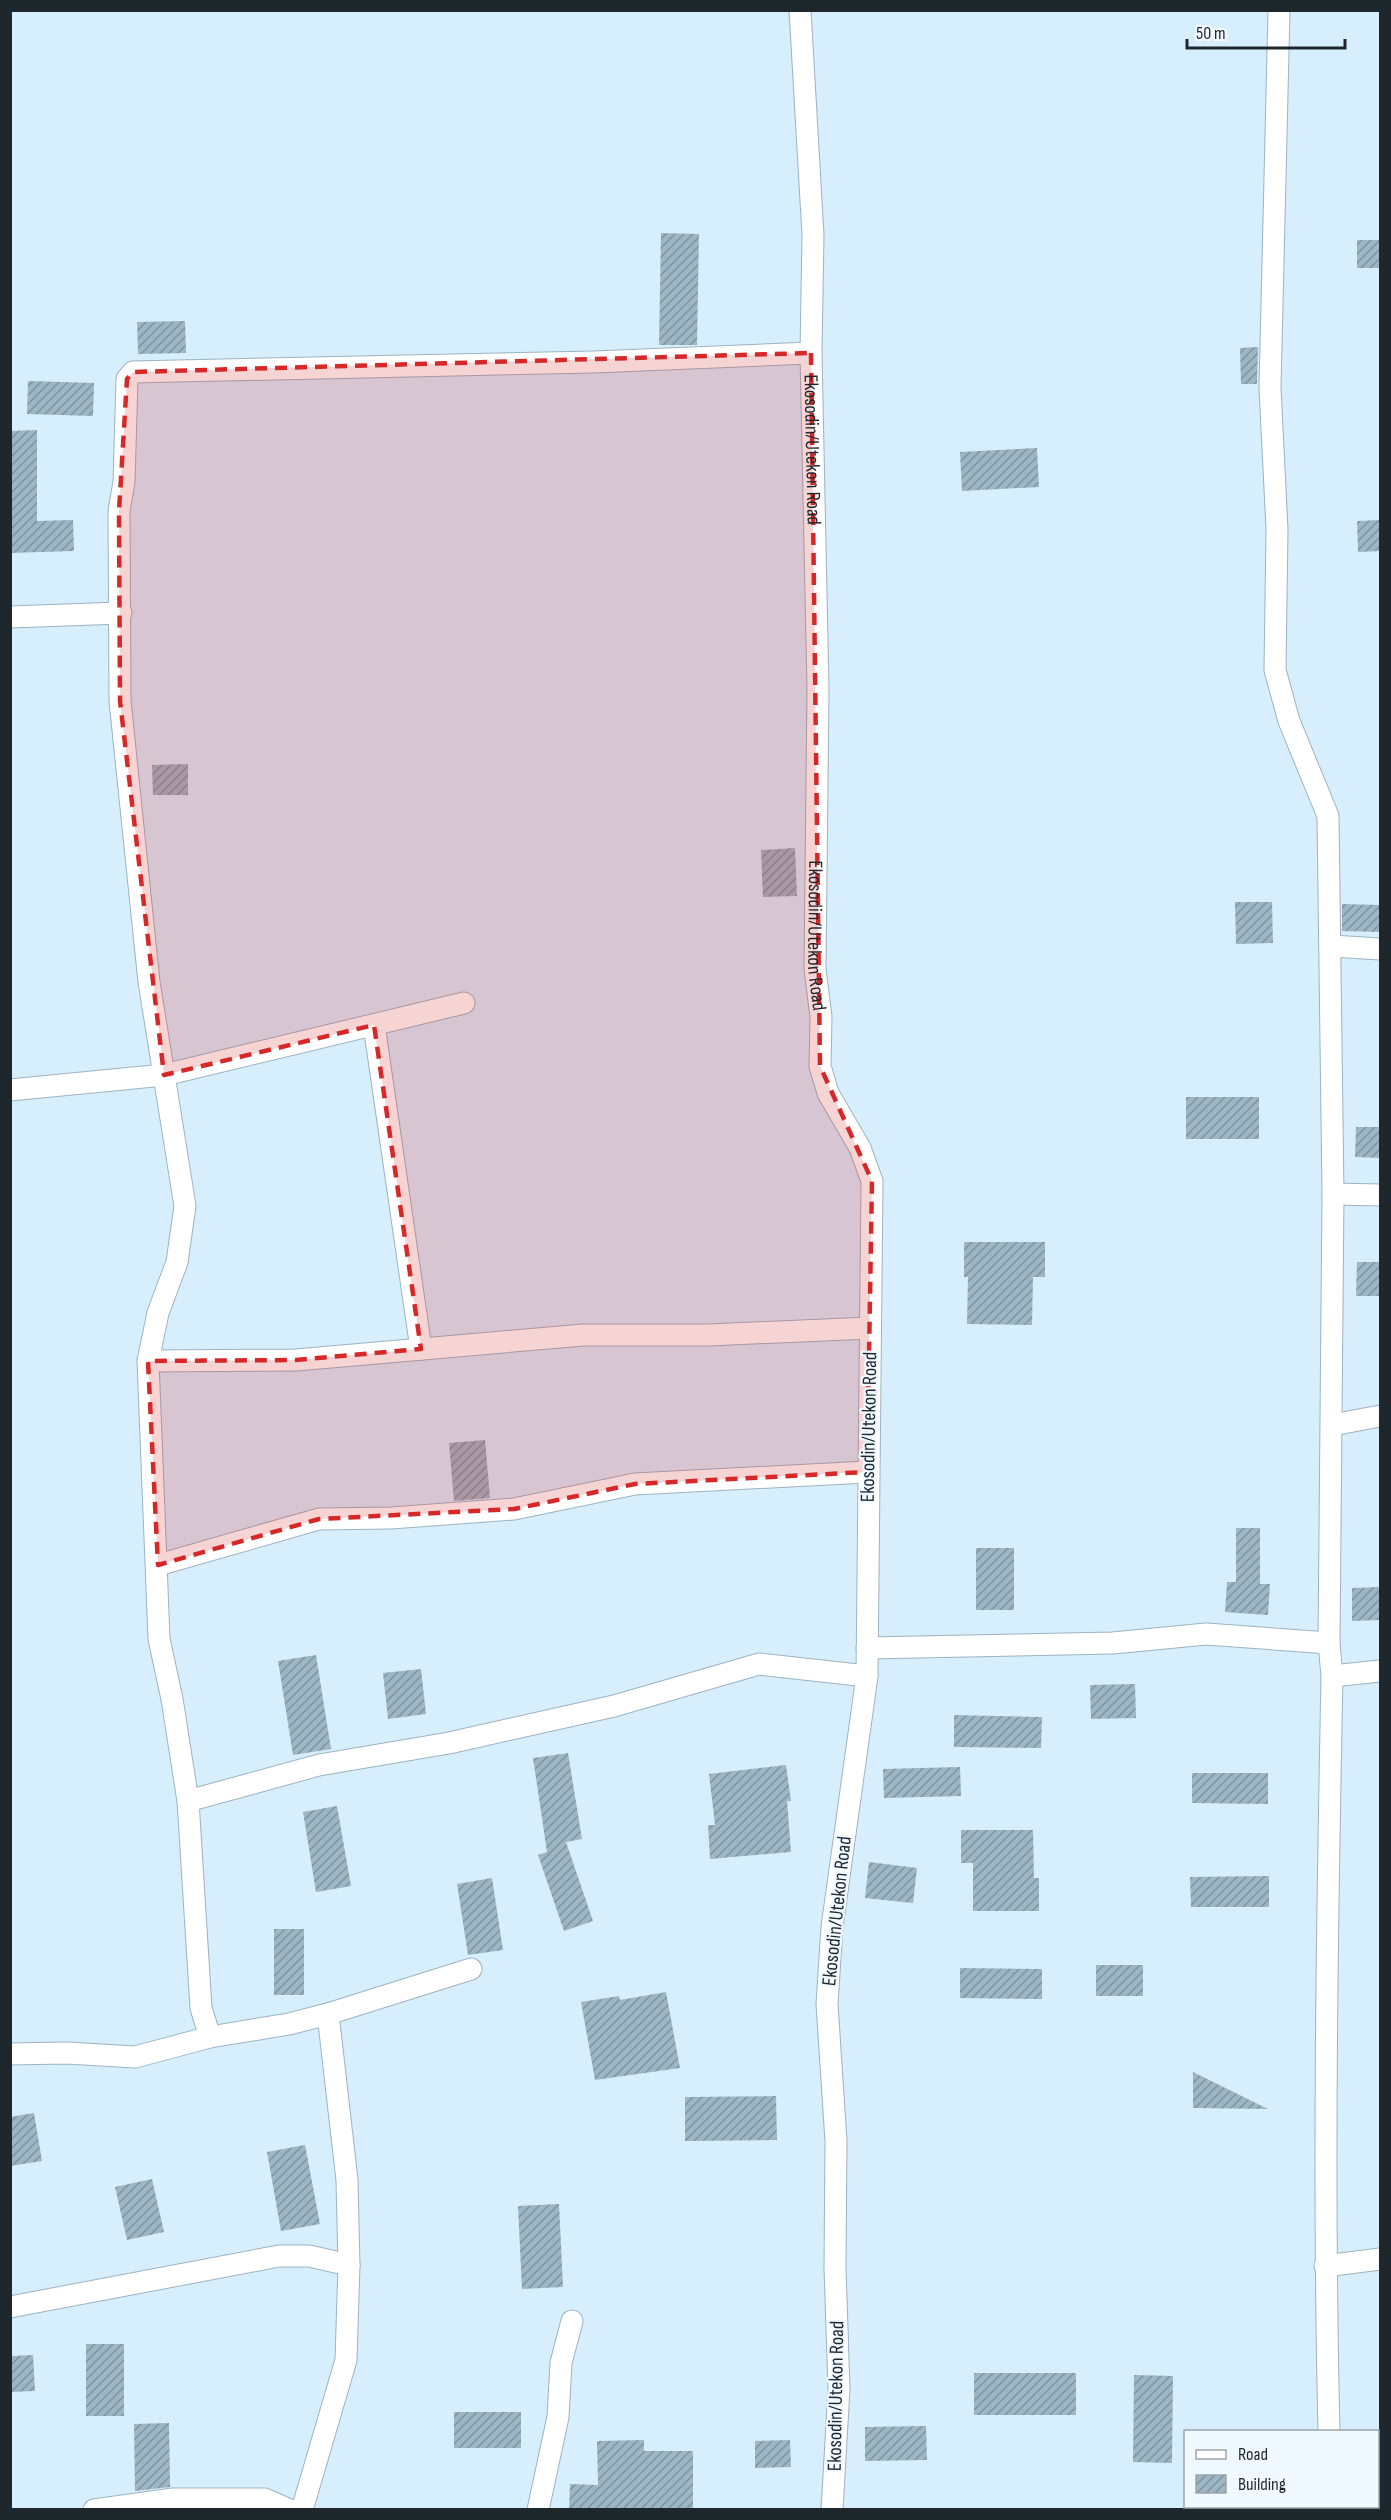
<svg xmlns="http://www.w3.org/2000/svg" width="1391" height="2520" font-family="'Sofia Sans Condensed',sans-serif">
  <defs>
    <pattern id="building-hatch" width="6" height="6" patternUnits="userSpaceOnUse" patternTransform="scale(1.5)"><rect width="6" height="6" fill="#9eb5c3"/><path d="M-1 1l2-2M0 6l6-6M5 7l2-2" fill="none" stroke="#80939f"/></pattern>
  </defs>
  <rect width="100%" height="100%" fill="#d7eefd"/>
  <!-- building -->
  <g fill="url(#building-hatch)">
    <polygon points="661,233 699,234 697,345 659,345"/>
    <rect x="1357" y="240" width="23" height="28"/>
    <polygon points="185,321 186,353 138,354 137,322"/>
    <polygon points="1258,347 1257,384 1241,384 1240,348"/>
    <polygon points="28,381 94,383 93,416 27,414"/>
    <polygon points="37,430 37,521 73,520 74,551 10,553 10,431"/>
    <polygon points="1037,448 1039,487 962,491 960,452"/>
    <polygon points="1380,520 1380,551 1358,552 1357,521"/>
    <polygon points="188,764 188,795 153,795 152,765"/>
    <polygon points="795,848 797,896 763,897 761,850"/>
    <polygon points="1235,902 1272,902 1273,943 1236,944"/>
    <polygon points="1342,904 1380,905 1380,932 1342,931"/>
    <rect x="1186" y="1097" width="73" height="42"/>
    <polygon points="1356,1127 1380,1127 1380,1158 1355,1157"/>
    <polygon points="964,1242 1045,1242 1045,1277 1033,1277 1032,1325 967,1324 968,1277 964,1277"/>
    <polygon points="1357,1262 1380,1262 1380,1296 1356,1296"/>
    <polygon points="485,1440 490,1498 454,1501 449,1443"/>
    <polygon points="1236,1528 1260,1528 1260,1584 1270,1584 1268,1615 1225,1612 1227,1582 1236,1582"/>
    <rect x="976" y="1548" width="38" height="62"/>
    <polygon points="1380,1587 1380,1620 1352,1621 1352,1588"/>
    <polygon points="316,1655 331,1749 293,1755 278,1661"/>
    <polygon points="421,1669 426,1714 388,1719 383,1673"/>
    <polygon points="1135,1684 1136,1718 1091,1719 1090,1685"/>
    <polygon points="954,1715 1042,1717 1041,1748 954,1747"/>
    <polygon points="568,1753 582,1839 566,1842 593,1921 564,1931 538,1855 547,1852 533,1758"/>
    <polygon points="786,1765 791,1801 787,1801 791,1852 710,1859 708,1825 715,1825 709,1774"/>
    <polygon points="960,1767 961,1796 884,1798 883,1769"/>
    <polygon points="1192,1773 1268,1773 1268,1804 1192,1803"/>
    <polygon points="337,1806 351,1886 316,1892 303,1812"/>
    <polygon points="961,1830 1033,1830 1034,1878 1039,1878 1039,1911 973,1911 973,1863 961,1863"/>
    <polygon points="869,1862 917,1868 913,1903 865,1898"/>
    <polygon points="1269,1876 1269,1907 1191,1907 1190,1877"/>
    <polygon points="492,1878 503,1950 468,1955 457,1884"/>
    <rect x="274" y="1929" width="30" height="66"/>
    <rect x="1096" y="1965" width="47" height="31"/>
    <polygon points="960,1968 1042,1969 1042,1999 960,1998"/>
    <polygon points="666,1992 680,2068 595,2080 581,2002 619,1996 620,2000"/>
    <polygon points="1193,2072 1268,2109 1193,2108"/>
    <polygon points="776,2096 777,2140 685,2141 685,2097"/>
    <polygon points="34,2113 42,2161 10,2166 10,2117"/>
    <polygon points="305,2145 320,2224 281,2231 267,2152"/>
    <polygon points="152,2179 164,2232 127,2240 115,2187"/>
    <polygon points="559,2204 563,2287 522,2289 518,2206"/>
    <rect x="86" y="2344" width="38" height="72"/>
    <polygon points="33,2355 35,2391 10,2392 10,2356"/>
    <rect x="974" y="2373" width="102" height="42"/>
    <polygon points="1134,2375 1173,2376 1172,2463 1133,2462"/>
    <rect x="454" y="2412" width="67" height="36"/>
    <polygon points="169,2423 170,2487 135,2491 134,2424"/>
    <polygon points="926,2426 927,2460 865,2461 865,2427"/>
    <polygon points="644,2440 644,2451 693,2451 693,2510 569,2510 570,2484 598,2485 597,2441"/>
    <polygon points="790,2440 791,2467 755,2468 755,2441"/>
  </g>
  <g fill="none" stroke-linecap="round" stroke-linejoin="round">
    <defs>
      <g id="minor">
        <path id="s1" d="M800,10L813,235L811,353L818,689L815,969L821,1017L820,1066L828,1093L860,1148L872,1181L867,1676L832,1927L827,2004L836,2141L835,2268L839,2389L832,2510"/>
        <path d="M1279,10L1270,388L1277,529L1275,670L1289,721L1328,816L1333,1194L1329,1643L1332,1676C1327,1928 1323,2180 1329,2432"/>
        <polyline points="10,617 121,613"/>
        <polyline points="1331,946 1380,949"/>
        <polyline points="374,1025 421,1349"/>
        <polyline points="10,1090 164,1075 464,1003"/>
        <polyline points="1333,1194 1380,1195"/>
        <polyline points="148,1361 296,1360 583,1335 709,1335 869,1328"/>
        <polyline points="1332,1425 1380,1416"/>
        <polyline points="158,1565 319,1519 391,1518 514,1509 635,1484 867,1472"/>
        <polyline points="867,1648 1113,1643 1206,1634 1329,1643"/>
        <polyline points="1332,1676 1380,1671"/>
        <polyline points="188,1801 319,1765 449,1743 614,1706 759,1664 867,1676"/>
        <polyline points="210,2037 201,2008 188,1801 172,1699 159,1639 148,1361 158,1313 177,1262 185,1206 149,982 120,701 119,511 124,482 127,379 133,372 594,362 811,353"/>
        <polyline points="10,2054 67,2053 135,2057 210,2037 289,2024 328,2014 471,1969"/>
        <polyline points="1325,2266 1380,2259"/>
        <polyline points="10,2307 279,2256 309,2256 349,2265"/>
        <polyline points="1331,2506 1331,2510"/>
        <polyline points="94,2510 173,2499 265,2499 290,2510"/>
        <polyline points="302,2510 346,2360 349,2265 347,2180 328,2014"/>
        <polyline points="538,2510 558,2417 561,2363 572,2321"/>
      </g>
    </defs>
    <!-- minor casing -->
    <use href="#minor" stroke="#9db3c1" stroke-width="23"/>
    <!-- minor -->
    <use href="#minor" stroke="#fff" stroke-width="21"/>
  </g>
  <!-- marked area -->
  <path fill="#d62828" fill-opacity="0.2" stroke="#d62828" stroke-width="4.5" stroke-dasharray="12 8" stroke-linejoin="round" d="M811,353L820,1066L872,1181L867,1472L635,1484L514,1509L319,1519L158,1565L148,1361L296,1360L421,1349L374,1025L164,1075L120,701L119,511L127,379L133,372Z"/>
  <g text-anchor="middle" stroke-width="4.5" stroke-linejoin="round" paint-order="stroke">
    <!-- street labels -->
    <g font-size="20" fill="#1e272c" stroke="#f0f9ff">
      <text dy="7" stroke="none"><textPath href="#s1" startOffset="440">Ekosodin/Utekon Road</textPath></text>
      <text dy="7" stroke="none"><textPath href="#s1" startOffset="926">Ekosodin/Utekon Road</textPath></text>
      <text transform="translate(868 1427) rotate(-89)" y="7">Ekosodin/Utekon Road</text>
      <text transform="translate(836 1911) rotate(-84)" y="7">Ekosodin/Utekon Road</text>
      <text transform="translate(835 2396) rotate(-89)" y="7">Ekosodin/Utekon Road</text>
    </g>
  </g>
  <!-- border -->
  <rect width="1391" height="2520" fill="none" stroke="#1e272c" stroke-width="24"/>
  <!-- legend -->
  <rect x="1184" y="2430" width="195" height="78" fill="#f0f9ff" stroke="#9ca5ab" stroke-width="1.5"/>
  <rect x="1196" y="2450" width="30" height="9" fill="#ffffff" stroke="#9ca5ab" stroke-width="1.5"/>
  <text x="1238" y="2460" font-size="18" fill="#1e272c">Road</text>
  <rect x="1196" y="2475" width="30" height="18" fill="url(#building-hatch)" stroke="#9ca5ab" stroke-width="1.5"/>
  <text x="1238" y="2490" font-size="18" fill="#1e272c">Building</text>
  <!-- scale -->
  <path d="M1187 39v9h158v-9" fill="none" stroke="#1e272c" stroke-width="3"/>
  <text x="1196" y="39" font-size="18" fill="#1e272c" stroke="#f0f9ff" stroke-width="4.5" paint-order="stroke">50 m</text>
</svg>
